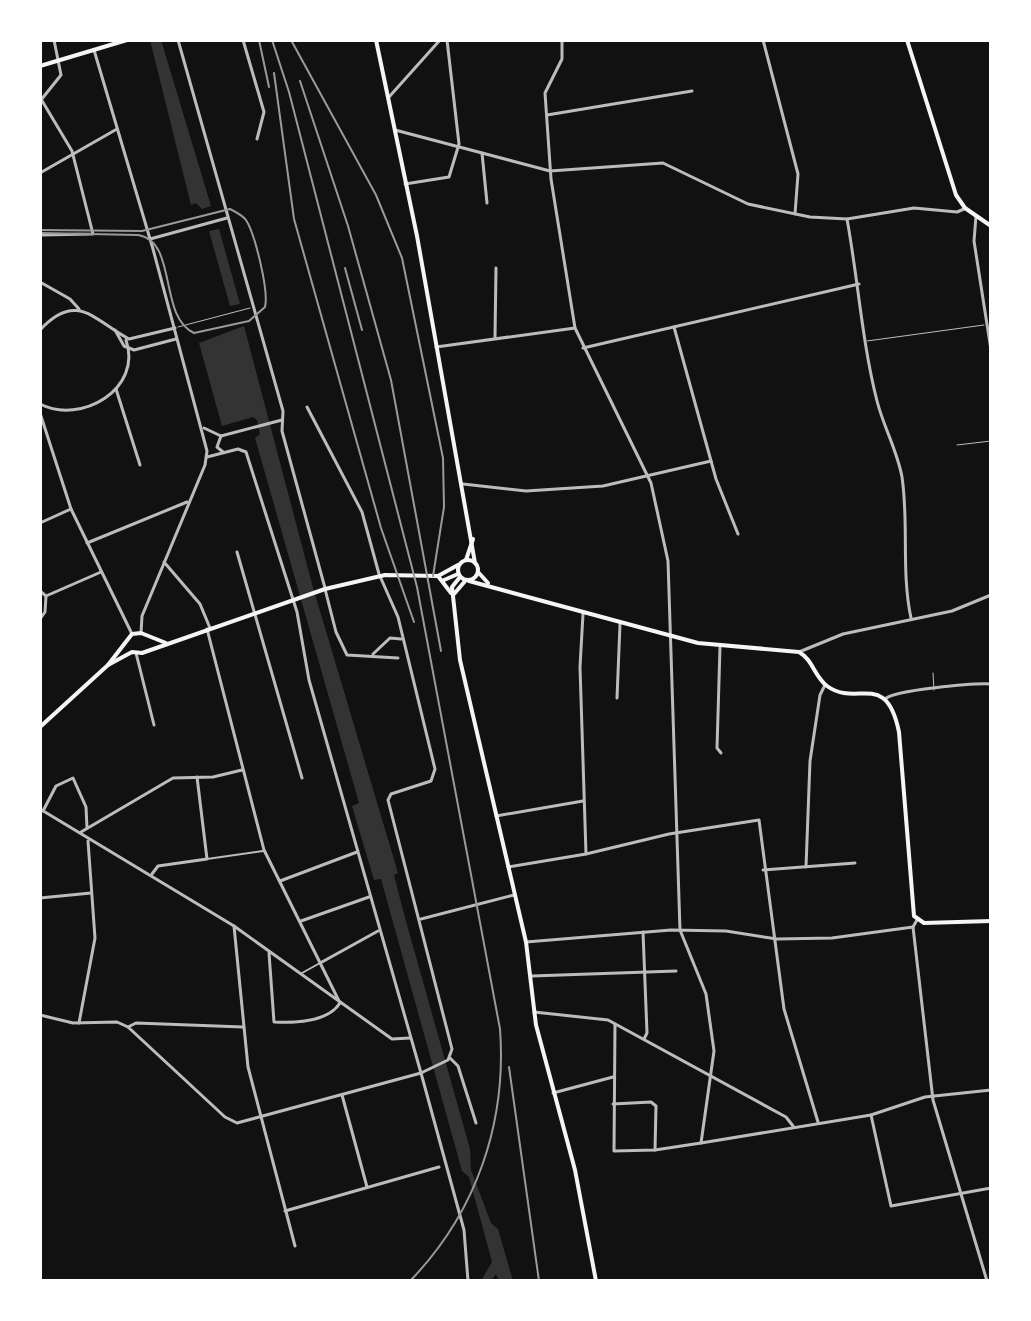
<svg xmlns="http://www.w3.org/2000/svg" width="1031" height="1321" font-family="'DM Sans',sans-serif">
  <rect width="100%" height="100%" fill="#111"/>
  <!-- water -->
  <g fill="#333">
    <polygon points="150,40 161,40 211,206 202,209 196,203 191,205"/>
    <polygon points="219,229 240,304 230,306 209,231"/>
    <polygon points="244,326 312,584 398,873 394,875 404,914 470,1149 471,1170 491,1223 498,1229 513,1281 499,1281 496,1274 491,1281 481,1281 492,1262 469,1177 462,1171 381,879 374,880 352,806 359,803 255,438 260,434 257,420 253,417 222,426 199,343"/>
  </g>
  <g fill="none" stroke-linecap="round" stroke-linejoin="round">
    <!-- service -->
    <g stroke="#bcbcbc" stroke-width="1">
      <polyline points="178,327 250,308"/>
      <polyline points="867,341 984,325"/>
      <polyline points="957,445 991,441"/>
      <polyline points="933,673 934,690"/>
    </g>
    <!-- pedestrian -->
    <g stroke="#bcbcbc" stroke-width="2">
      <polyline points="207,859 263,851"/>
      <polyline points="302,973 320,963"/>
    </g>
    <!-- minor -->
    <g stroke="#bcbcbc" stroke-width="3">
      <polyline points="178,40 283,411 282,431 325,588"/>
      <polyline points="562,40 562,59 545,93 551,179 575,328 651,483 668,561 680,930 706,994 714,1051 701,1143"/>
      <polyline points="763,40 798,174 795,214"/>
      <polyline points="94,50 153,249 207,451 205,465 142,616 141,633"/>
      <polyline points="389,97 440,40"/>
      <polyline points="41,100 61,75 54,40"/>
      <polyline points="547,115 692,91"/>
      <polyline points="395,130 550,171 663,163 748,204 810,217 847,219 914,208 957,212 964,209"/>
      <polyline points="482,153 487,203"/>
      <polyline points="40,173 117,129"/>
      <polyline points="405,184 449,177 459,144 447,40"/>
      <polyline points="976,216 974,241 991,350"/>
      <path d="M847,219C858,279 862,342 877,401C884,428 897,450 902,477C909,524 901,571 911,618"/>
      <polyline points="40,235 93,234 72,151 41,99"/>
      <polyline points="150,239 227,218"/>
      <polyline points="40,282 70,299 79,309"/>
      <polyline points="674,327 716,479 738,534"/>
      <path d="M40,330C77,290 95,321 129,339L175,328"/>
      <polyline points="115,330 124,346 134,350 176,339"/>
      <polyline points="495,337 496,268"/>
      <polyline points="436,347 575,328"/>
      <polyline points="583,348 859,284"/>
      <polyline points="116,389 140,465"/>
      <path d="M40,404C81,425 143,389 126,340"/>
      <polyline points="204,428 221,436"/>
      <polyline points="221,436 282,420"/>
      <polyline points="221,436 217,447 223,452"/>
      <polyline points="463,484 526,491 603,486 711,461"/>
      <polyline points="40,523 71,509"/>
      <polyline points="87,543 187,502"/>
      <polyline points="237,552 302,778"/>
      <polyline points="164,562 200,604 210,628"/>
      <polyline points="40,591 46,596"/>
      <polyline points="46,596 101,572"/>
      <polyline points="583,614 580,667 586,854"/>
      <polyline points="40,619 45,612 46,596"/>
      <polyline points="207,629 264,850 340,1003"/>
      <polyline points="720,647 717,748 721,753"/>
      <polyline points="799,652 843,634 952,611 991,595"/>
      <polyline points="136,653 154,725"/>
      <polyline points="617,698 620,624"/>
      <path d="M885,699C894,690 974,683 991,684"/>
      <polyline points="40,809 234,926 392,1039 410,1038"/>
      <polyline points="43,811 56,786 73,778 86,807 87,828"/>
      <polyline points="496,816 583,801"/>
      <polyline points="81,832 173,778 213,777 242,770"/>
      <polyline points="508,867 586,854 669,834 759,820 784,1009 818,1122"/>
      <polyline points="806,867 810,761 820,695 825,685"/>
      <polyline points="763,870 855,863"/>
      <polyline points="152,874 158,866 207,859 197,777"/>
      <polyline points="280,881 357,852"/>
      <polyline points="40,898 91,893"/>
      <polyline points="421,919 514,895"/>
      <polyline points="917,920 913,927 933,1100 987,1281"/>
      <polyline points="301,921 369,897"/>
      <polyline points="234,926 248,1067 295,1246"/>
      <polyline points="643,932 647,1033 644,1039"/>
      <polyline points="526,942 671,930 726,931 777,939 832,938 913,927"/>
      <path d="M269,953L274,1022C294,1023 328,1022 340,1003"/>
      <polyline points="322,962 378,931"/>
      <polyline points="532,976 676,971"/>
      <polyline points="534,1012 608,1020 786,1117 793,1126"/>
      <polyline points="40,1015 73,1023 117,1022 128,1027 136,1023 243,1027"/>
      <polyline points="79,1023 95,938 88,841"/>
      <polyline points="615,1024 614,1151 655,1150 701,1143 871,1115 925,1097 991,1090"/>
      <polyline points="128,1027 225,1117 237,1123 421,1073 309,680 297,612 246,452 238,449 207,457"/>
      <polyline points="450,1058 458,1066 476,1123"/>
      <polyline points="553,1093 613,1077"/>
      <polyline points="342,1095 367,1187"/>
      <polyline points="613,1104 651,1102 656,1106 655,1150"/>
      <polyline points="871,1115 891,1206 991,1188"/>
      <polyline points="285,1211 439,1167"/>
    </g>
    <!-- tertiary -->
    <g stroke="#bcbcbc" stroke-width="3">
      <polyline points="243,40 264,112 257,139"/>
      <polyline points="307,407 362,512 379,574 398,617 435,769 431,781 391,794 388,800 452,1049 448,1060 421,1073 464,1230 468,1281"/>
      <polyline points="40,413 71,509 132,634"/>
      <polyline points="325,589 336,632 347,655 398,658"/>
      <polyline points="373,654 390,638 401,639"/>
    </g>
    <!-- secondary -->
    <g stroke="#f5f5f5" stroke-width="4">
      <polyline points="907,40 956,195 965,208 991,226"/>
      <polyline points="478,572 488,583"/>
      <polyline points="438,576 451,593"/>
      <polyline points="444,580 458,574"/>
      <path d="M469,581L698,643L799,652C813,660 814,676 827,686C857,708 886,669 899,732L914,916L924,923L991,921"/>
      <polyline points="108,665 132,652 142,653 325,589 385,575 438,576 458,565"/>
      <polyline points="40,727 108,665 132,634 141,633 166,643"/>
    </g>
    <!-- primary -->
    <g stroke="#f5f5f5" stroke-width="4">
      <polyline points="376,40 417,236 475,563"/>
      <polyline points="40,66 127,40"/>
      <circle cx="468" cy="570" r="10"/>
      <polyline points="466,560 473,539"/>
      <polyline points="460,577 452,587 460,660 526,942 536,1025 575,1170 596,1281"/>
      <polyline points="454,594 466,580"/>
    </g>
    <!-- tram -->
    <path stroke="#9a9a9a" stroke-width="2" d="M40,230L142,231L230,209C236,212 242,215 246,220C255,234 269,291 265,307L249,321L194,333C158,317 178,241 138,235L40,233"/>
    <!-- rail -->
    <g stroke="#9a9a9a" stroke-width="2">
      <polyline points="259,40 269,87"/>
      <path d="M272,40L289,92L417,587L500,1029C507,1123 476,1213 410,1281"/>
      <polyline points="291,40 376,195 402,258 443,458 444,507 433,576"/>
      <polyline points="274,73 294,219 381,528 414,622"/>
      <polyline points="300,81 348,226 391,380 441,651"/>
      <polyline points="345,268 362,330"/>
      <polyline points="509,1067 539,1281"/>
    </g>
  </g>
  <!-- border -->
  <rect width="1031" height="1321" fill="none" stroke="#ffffff" stroke-width="84"/>
</svg>
